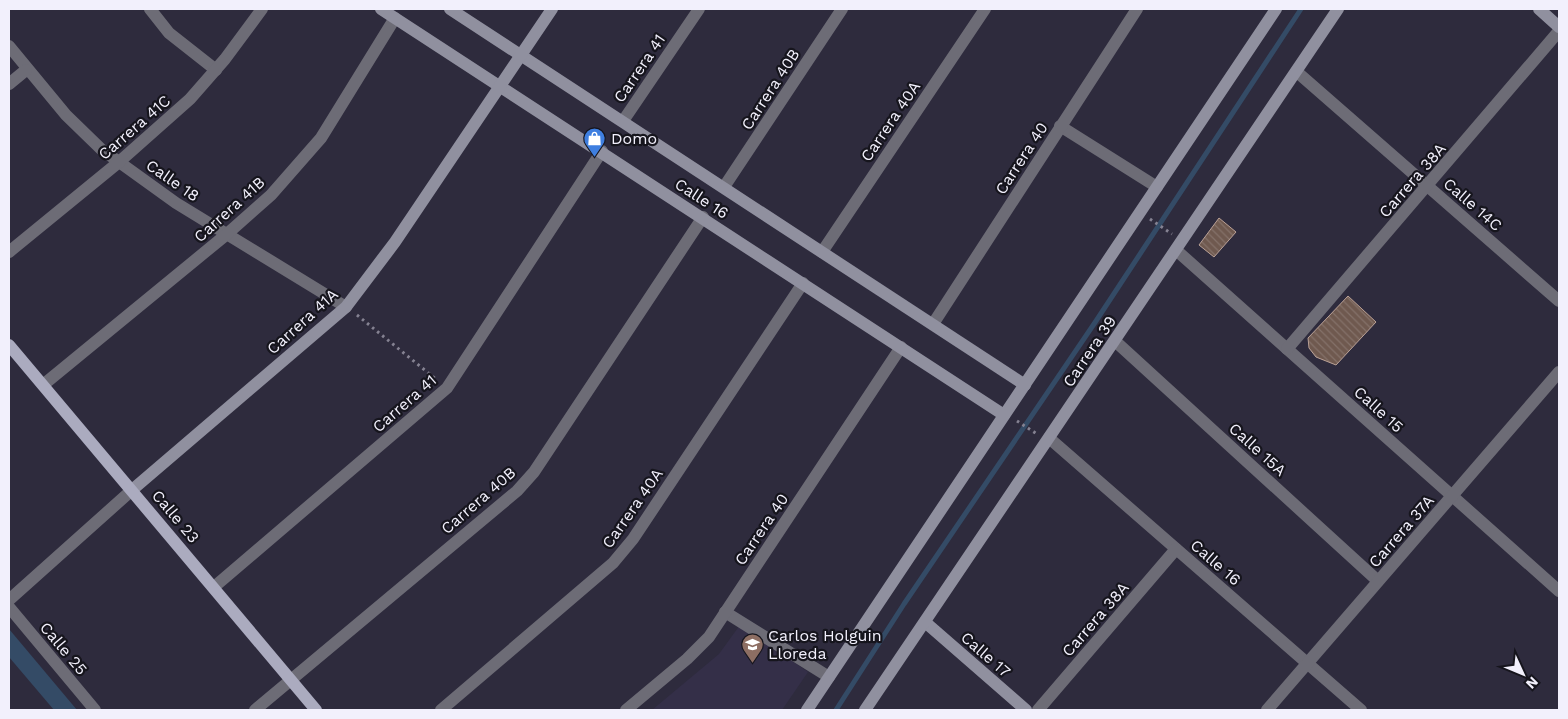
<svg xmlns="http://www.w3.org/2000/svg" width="1568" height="719" font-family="'Work Sans',sans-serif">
  <defs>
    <pattern id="building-back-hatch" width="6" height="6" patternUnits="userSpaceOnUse" patternTransform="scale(1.25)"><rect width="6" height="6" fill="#6f594f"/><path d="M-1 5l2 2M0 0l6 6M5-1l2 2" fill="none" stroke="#847169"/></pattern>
  </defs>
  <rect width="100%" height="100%" fill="#2e2b3d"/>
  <!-- built -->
  <polygon fill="#342f48" points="740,625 808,672 782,710 652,710 719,654"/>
  <!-- water -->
  <polygon fill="#344b66" points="9,629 77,710 54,710 9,657"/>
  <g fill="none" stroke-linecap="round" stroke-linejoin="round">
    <!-- stream -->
    <polyline stroke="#344b66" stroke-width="5" points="836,710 904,604 1096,321 1301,9"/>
  </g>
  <!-- building -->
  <g fill="url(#building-back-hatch)" stroke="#baa196">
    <polygon points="1219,218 1236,232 1214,257 1199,245"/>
    <polygon points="1348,296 1376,322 1336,365 1316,357 1309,348 1308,338"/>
  </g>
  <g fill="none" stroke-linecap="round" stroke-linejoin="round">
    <!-- path -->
    <g stroke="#858292" stroke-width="3" stroke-dasharray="2.5 4" stroke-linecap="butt">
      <polyline points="1150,219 1172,234"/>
      <polyline points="357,315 437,380"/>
      <polyline points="1017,421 1037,434"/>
    </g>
    <!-- street -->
    <g stroke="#6d6c76" stroke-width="12">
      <polyline points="150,9 169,33 216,70"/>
      <polyline points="9,46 66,115 101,149 176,203 346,307"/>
      <polyline points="1297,72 1559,301"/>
      <polyline points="9,84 26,70"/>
      <polyline points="623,121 699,9"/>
      <polyline points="1060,126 1157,187"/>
      <polyline points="724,187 842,9"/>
      <polyline points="1176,250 1559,591"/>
      <polyline points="9,252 119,162 190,99 225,59 262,9"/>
      <polyline points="822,252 985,9"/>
      <polyline points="933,324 1137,9"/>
      <polyline points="1115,341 1378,581"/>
      <polyline points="1287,349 1559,31"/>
      <polyline points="43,385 227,234 271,195 321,138 395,18"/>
      <polyline points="1049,438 1361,710"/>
      <polyline points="214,587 447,388 602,151"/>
      <polyline points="9,600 132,490"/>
      <polyline points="9,607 95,710"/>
      <polyline points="725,612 829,677"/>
      <polyline points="255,710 517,491 534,472 703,217"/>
      <polyline points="441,710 613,563 633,539 803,283"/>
      <polyline points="626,710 687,659 709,637 901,347"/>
      <polyline points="1038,710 1176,549"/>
      <polyline points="1267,710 1559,372"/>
    </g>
    <!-- secondary -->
    <g stroke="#90909f" stroke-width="12">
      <polyline points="381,9 1004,415"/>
      <polyline points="450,9 1025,385"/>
      <polyline points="1539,9 1559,27"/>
      <polyline points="132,490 346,307 395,242 552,9"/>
      <polyline points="925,622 1026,710"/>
      <polyline points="807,710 1276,9"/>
      <polyline points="865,710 1338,9"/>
    </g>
    <!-- primary -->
    <polyline stroke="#ababbf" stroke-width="12" points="9,345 316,710"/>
  </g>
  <!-- icons -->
  <defs>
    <symbol id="shop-pin" viewBox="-11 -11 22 30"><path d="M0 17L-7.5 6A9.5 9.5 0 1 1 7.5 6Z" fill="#3f7fe0" stroke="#16151d"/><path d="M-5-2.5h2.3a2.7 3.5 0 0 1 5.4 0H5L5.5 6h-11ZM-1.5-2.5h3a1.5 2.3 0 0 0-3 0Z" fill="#fff"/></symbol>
    <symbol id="school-pin" viewBox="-11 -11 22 30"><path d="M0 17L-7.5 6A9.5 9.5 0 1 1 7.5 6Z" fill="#8d6e63" stroke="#16151d"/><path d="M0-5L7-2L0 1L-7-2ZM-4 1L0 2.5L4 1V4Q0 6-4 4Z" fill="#fff"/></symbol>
  </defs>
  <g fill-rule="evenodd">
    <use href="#shop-pin" x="582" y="126" width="25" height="34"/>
    <use href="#school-pin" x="740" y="632" width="25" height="34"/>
  </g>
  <g text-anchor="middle" stroke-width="4.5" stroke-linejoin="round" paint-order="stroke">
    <!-- street labels -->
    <g font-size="16" fill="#f2f0fc" stroke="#16151d">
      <text transform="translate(639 68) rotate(-56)" y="6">Carrera 41</text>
      <text transform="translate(770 89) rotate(-57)" y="6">Carrera 40B</text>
      <text transform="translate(890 121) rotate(-56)" y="6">Carrera 40A</text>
      <text transform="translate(134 127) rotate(-41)" y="6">Carrera 41C</text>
      <text transform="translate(1021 158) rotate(-57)" y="6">Carrera 40</text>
      <text transform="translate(173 180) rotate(35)" y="6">Calle 18</text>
      <text transform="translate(1412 180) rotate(-49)" y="6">Carrera 38A</text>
      <text transform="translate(702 198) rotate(33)" y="6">Calle 16</text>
      <text transform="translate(1473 204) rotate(41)" y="6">Calle 14C</text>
      <text transform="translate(229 209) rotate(-42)" y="6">Carrera 41B</text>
      <text transform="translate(302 321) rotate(-42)" y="6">Carrera 41A</text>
      <text transform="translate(1089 351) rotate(-56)" y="6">Carrera 39</text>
      <text transform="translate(404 403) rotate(-41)" y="6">Carrera 41</text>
      <text transform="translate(1379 409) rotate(42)" y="6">Calle 15</text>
      <text transform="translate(1258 449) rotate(42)" y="6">Calle 15A</text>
      <text transform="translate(478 500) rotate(-41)" y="6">Carrera 40B</text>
      <text transform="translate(632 508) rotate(-55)" y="6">Carrera 40A</text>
      <text transform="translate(176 516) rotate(50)" y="6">Calle 23</text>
      <text transform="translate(761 529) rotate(-56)" y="6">Carrera 40</text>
      <text transform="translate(1401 531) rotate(-49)" y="6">Carrera 37A</text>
      <text transform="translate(1216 562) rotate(41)" y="6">Calle 16</text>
      <text transform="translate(1095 619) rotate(-49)" y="6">Carrera 38A</text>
      <text transform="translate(64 648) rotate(50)" y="6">Calle 25</text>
      <text transform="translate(986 654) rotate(41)" y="6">Calle 17</text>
    </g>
    <!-- poi labels -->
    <g font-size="16" fill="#f2f0fc" stroke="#16151d" text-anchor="start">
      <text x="611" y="144">Domo</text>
      <text x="768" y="641">Carlos Holguin<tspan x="768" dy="18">Lloreda</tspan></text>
    </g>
  </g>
  <!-- border -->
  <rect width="1568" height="719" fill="none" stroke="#f2f0fc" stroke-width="20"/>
  <!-- north arrow -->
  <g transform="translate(1523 674) rotate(134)" stroke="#16151d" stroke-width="4" paint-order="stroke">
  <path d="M0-4L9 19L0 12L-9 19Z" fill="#f2f0fc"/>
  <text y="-8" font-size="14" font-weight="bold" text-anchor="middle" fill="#f2f0fc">N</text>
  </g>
</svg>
